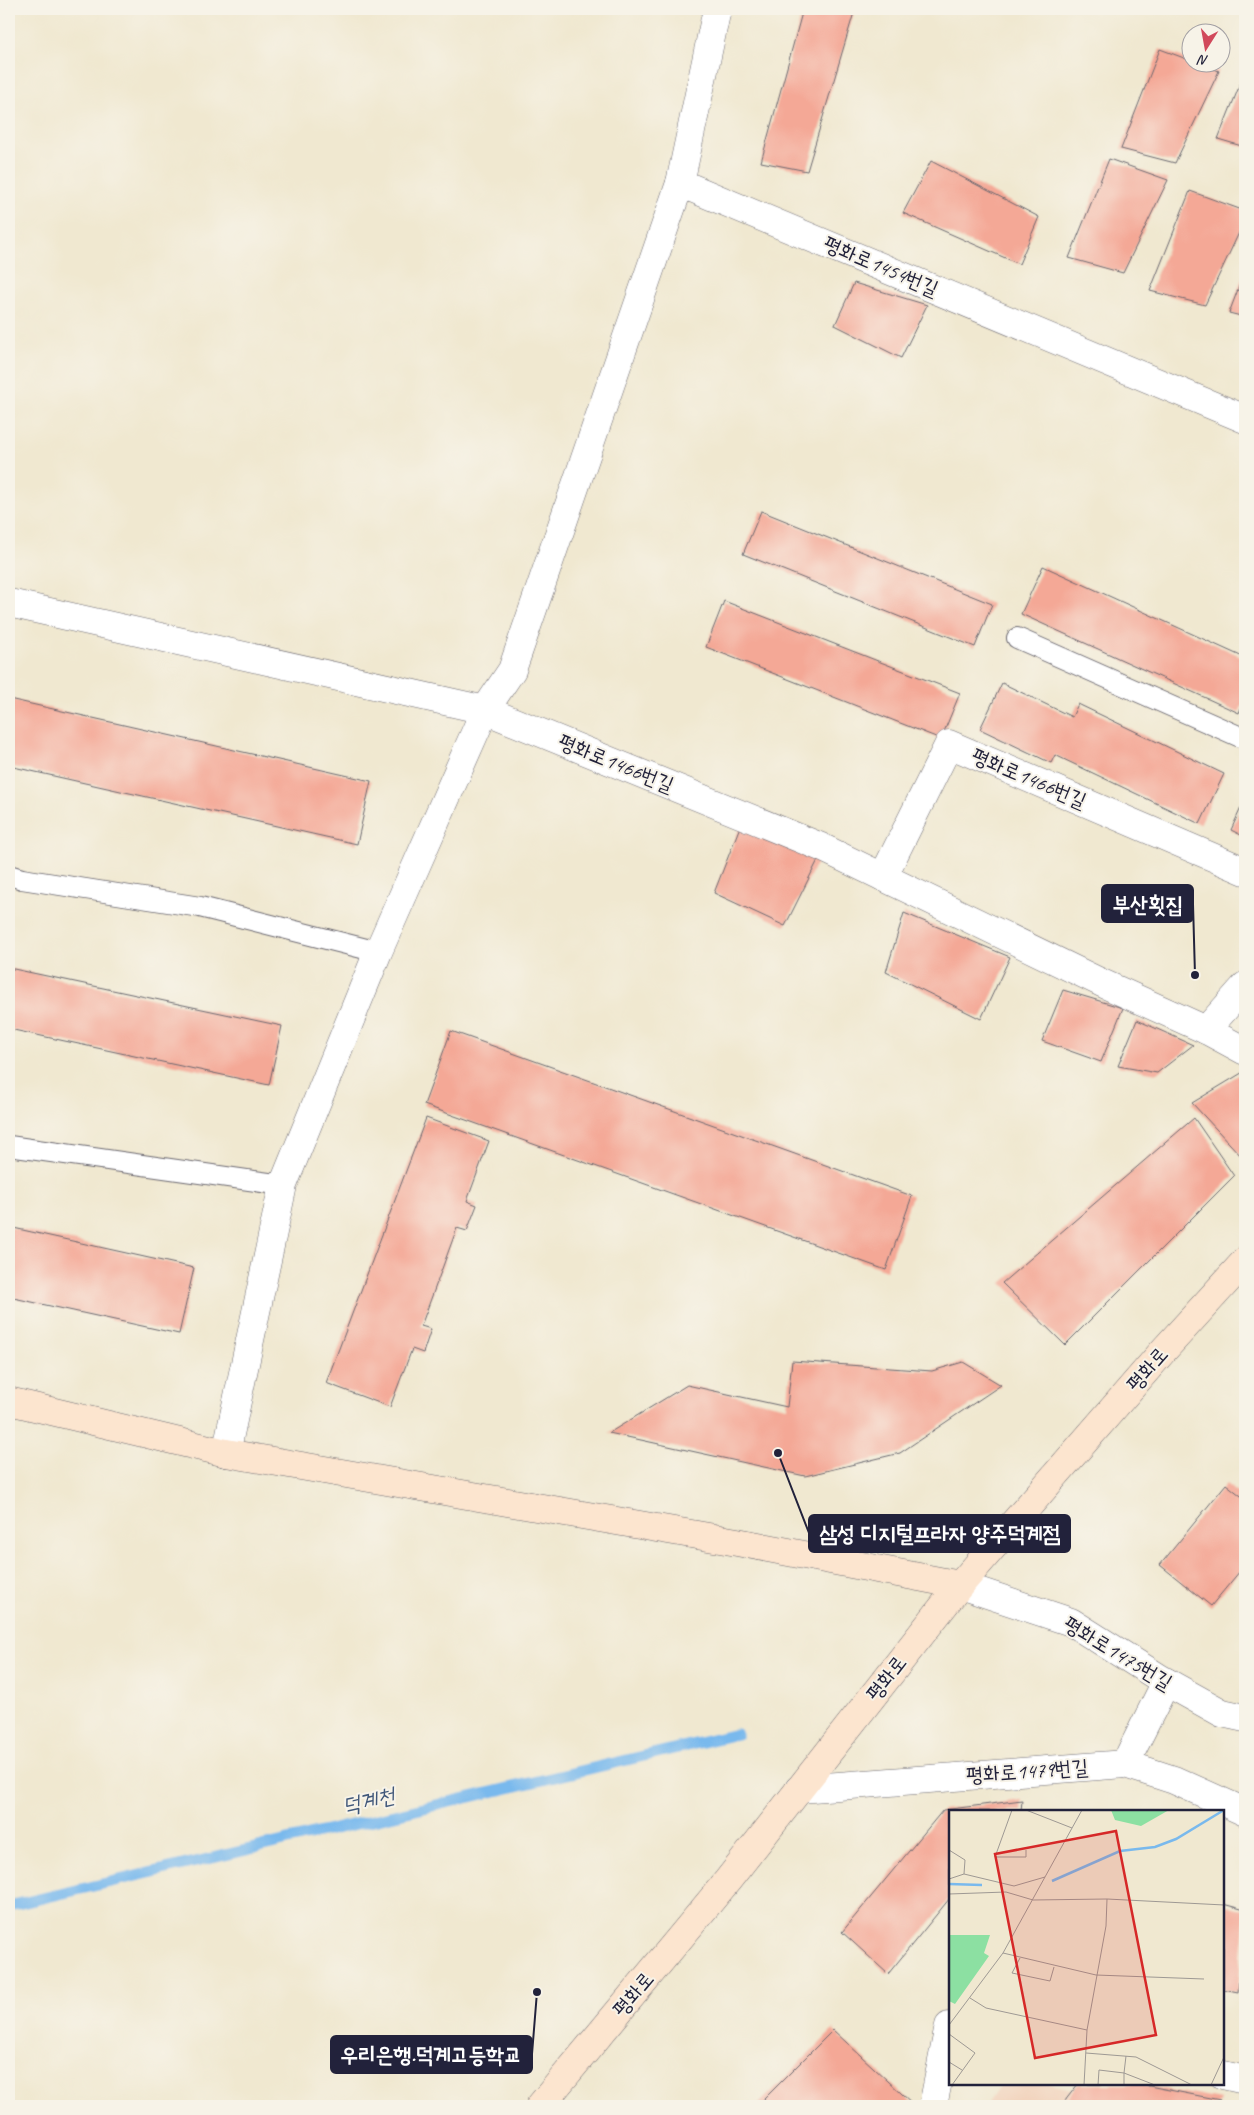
<svg xmlns="http://www.w3.org/2000/svg" width="1254" height="2115" font-family="Caveat,'Poor Story',sans-serif">
  <rect width="100%" height="100%" fill="#f7f3e8"/>
  <filter id="ink" filterUnits="userSpaceOnUse"><feTurbulence type="fractalNoise" baseFrequency=".02" numOctaves="2"/><feDisplacementMap in="SourceGraphic" scale="10" xChannelSelector="R" yChannelSelector="G"/><feConvolveMatrix kernelMatrix="1 2 1 2 8 2 1 2 1" color-interpolation-filters="sRGB"/></filter>
  <filter id="wash" filterUnits="userSpaceOnUse"><feTurbulence type="fractalNoise" baseFrequency=".0096" numOctaves="4" result="noise"/><feDisplacementMap in="SourceGraphic" scale="20" xChannelSelector="R" yChannelSelector="G"/><feGaussianBlur stdDeviation="1.12" result="paint"/><feColorMatrix in="noise" values="0 0 0 0 0 0 0 0 0 0 0 0 0 0 0 0 0 1.4 0 .05"/><feComposite in="paint" operator="in"/></filter>
  <g filter="url(#wash)">
    <rect width="100%" height="100%" fill="#f0e8d0"/>
    <!-- built -->
    <polygon fill="#f2d4be" points="1001,2084 1050,2084 1148,2106 986,2106"/>
    <g fill="none" stroke-linecap="round" stroke-linejoin="round">
      <!-- stream -->
      <polyline stroke="#79b9ed" stroke-width="11" points="9,1906 737,1734"/>
    </g>
    <g id="blocks">
      <!-- building -->
      <g fill="#f4a896">
        <polygon points="803,9 855,9 807,171 761,162"/>
        <polygon points="1160,49 1192,61 1192,62 1197,62 1219,71 1175,163 1121,149"/>
        <polygon points="1245,72 1245,147 1218,139"/>
        <polygon points="1109,159 1168,180 1123,273 1069,258"/>
        <polygon points="931,161 1039,217 1019,264 903,213"/>
        <polygon points="1190,191 1245,211 1245,220 1205,305 1150,291"/>
        <polygon points="1245,271 1245,317 1229,313"/>
        <polygon points="854,283 927,305 901,358 835,325"/>
        <polygon points="761,511 992,604 975,647 743,554"/>
        <polygon points="1043,566 1245,658 1245,698 1239,713 1021,614"/>
        <polygon points="724,601 960,693 941,739 706,647"/>
        <polygon points="1002,683 1072,717 1078,704 1224,774 1200,824 1055,755 1051,763 980,729"/>
        <polygon points="9,699 371,781 357,844 9,766"/>
        <polygon points="1245,799 1245,837 1231,830"/>
        <polygon points="741,824 819,858 785,926 714,893"/>
        <polygon points="904,913 1010,957 981,1019 886,972"/>
        <polygon points="9,968 282,1026 269,1085 9,1029"/>
        <polygon points="1063,990 1123,1008 1101,1062 1042,1041"/>
        <polygon points="1137,1020 1193,1045 1157,1073 1118,1066"/>
        <polygon points="451,1031 912,1196 886,1270 424,1105"/>
        <polygon points="1245,1071 1245,1154 1242,1157 1192,1103"/>
        <polygon points="426,1118 489,1141 467,1201 477,1205 467,1231 457,1228 421,1326 431,1329 423,1353 412,1349 390,1407 326,1383"/>
        <polygon points="1194,1118 1234,1176 1065,1345 1002,1283"/>
        <polygon points="9,1227 194,1268 179,1334 9,1297"/>
        <polygon points="792,1361 932,1371 963,1362 1001,1385 900,1453 805,1476 609,1433 687,1385 787,1407"/>
        <polygon points="1226,1484 1245,1499 1245,1565 1211,1606 1160,1565"/>
        <polygon points="1022,1800 1021,1811 950,1811 950,1898 888,1974 842,1932 943,1810"/>
        <polygon points="1223,1904 1245,1910 1238,1992 1223,1989"/>
        <polygon points="833,2030 915,2106 757,2106"/>
        <polygon points="1078,2084 1139,2084 1220,2100 1217,2106 1061,2106"/>
      </g>
    </g>
  </g>
  <g filter="url(#ink)">
    <use href="#blocks" fill-opacity="0" stroke="#6a676f" stroke-width="1"/>
    <g fill="none" stroke-linecap="round" stroke-linejoin="round">
      <defs>
        <g id="service">
          <polyline points="1017,638 1245,739"/>
          <polyline points="9,875 22,879 200,907 378,952"/>
          <polyline points="9,1146 283,1185"/>
        </g>
        <g id="minor">
          <polyline points="717,9 680,183 1245,419"/>
          <polyline points="9,603 485,710 821,847 1102,983 1206,1030 1245,1051"/>
          <polyline points="883,877 949,744 1245,871"/>
          <polyline points="1206,1030 1245,986"/>
          <polyline points="226,1453 283,1185 378,952 485,710 512,670 680,183"/>
          <polyline points="1125,1764 1166,1682"/>
          <polyline points="799,1789 1125,1764 1174,1780 1245,1812"/>
          <polyline points="1223,2075 1245,2080"/>
          <polyline points="934,2101 949,2026 950,2026"/>
        </g>
        <polyline id="tertiary" points="960,1585 1071,1622 1161,1679 1222,1713 1245,1718"/>
        <g id="secondary">
          <polyline points="9,1401 226,1453 737,1542 960,1585"/>
          <polyline points="540,2106 728,1880 960,1585 1163,1351 1245,1261"/>
        </g>
      </defs>
      <!-- service casing -->
      <use href="#service" stroke="#6a676f" stroke-width="22"/>
      <!-- minor casing -->
      <use href="#minor" stroke="#6a676f" stroke-width="29"/>
      <!-- tertiary casing -->
      <use href="#tertiary" stroke="#6a676f" stroke-width="29"/>
      <!-- secondary casing -->
      <use href="#secondary" stroke="#6a676f" stroke-width="29"/>
      <!-- service -->
      <use href="#service" stroke="#fff" stroke-width="20"/>
      <!-- minor -->
      <use href="#minor" stroke="#fff" stroke-width="28"/>
      <!-- tertiary -->
      <use href="#tertiary" stroke="#fff" stroke-width="28"/>
      <!-- secondary -->
      <use href="#secondary" stroke="#fce5cf" stroke-width="28"/>
    </g>
  </g>
  <g text-anchor="middle" stroke-width="4" stroke-linejoin="round" paint-order="stroke">
    <!-- street labels -->
    <g font-size="21" fill="#22223b" stroke="#f7f3e8">
      <text transform="translate(881 266) rotate(23)" y="7">평화로1454번길</text>
      <text transform="translate(616 763) rotate(22)" y="7">평화로1466번길</text>
      <text transform="translate(1029 778) rotate(23)" y="7">평화로1466번길</text>
      <text transform="translate(1147 1369) rotate(-49)" y="7">평화로</text>
      <text transform="translate(1118 1653) rotate(31)" y="7">평화로1475번길</text>
      <text transform="translate(886 1678) rotate(-52)" y="7">평화로</text>
      <text transform="translate(1027 1771) rotate(-4)" y="7">평화로1479번길</text>
      <text transform="translate(633 1994) rotate(-50)" y="7">평화로</text>
    </g>
    <!-- water labels -->
    <g font-size="22" font-style="italic" fill="#405779" stroke="#f7f3e8">
      <text transform="translate(368 1800) rotate(-13)" y="8">덕계천</text>
    </g>
  </g>
  <!-- overview -->
  <g transform="translate(949 1810)">
    <rect width="275" height="275" fill="#f0e8d0"/>
    <path d="M162,0H220L192,16L166,10ZM0,125H41L35,143L40,146L6,194L0,191Z" fill="#8ce0a2"/>
    <path fill="none" stroke="#79b9ed" stroke-width="2.5" d="M103,71L171,41L206,37L227,29L275,0M0,74L33,75"/>
    <path fill="none" stroke="#9e9994" stroke-width="1" d="M63,0L46,47H77V40M77,0L123,18M0,40L16,50L15,64L65,76L96,67M0,69L15,64M0,84L57,82L84,90M84,90L158,89L275,95M54,143L147,165L255,169M71,148L63,163L101,171L105,157M21,188L37,198L138,220L135,275M0,215L54,143L133,0M138,220L157,116L158,89M0,224L26,243L3,275M137,243L187,247L243,275M177,246L175,263L206,275M0,252L13,260M149,275L150,260L175,263V275M262,275L275,247"/>
    <path fill="#d62828" fill-opacity="0.15" stroke="#d62828" stroke-width="2.5" d="M167,21L207,225L86,248L46,44Z"/>
    <rect width="275" height="275" fill="none" stroke="#22223b" stroke-width="2.5"/>
  </g>
  <!-- callouts -->
  <path fill="none" stroke="#22223b" stroke-width="2" d="M1195 975L1193 904M778 1453L809 1533M537 1992L532 2054"/>
  <g fill="#22223b" stroke="#f7f3e8" stroke-width="2">
    <circle cx="1195" cy="975" r="5"/>
    <circle cx="778" cy="1453" r="5"/>
    <circle cx="537" cy="1992" r="5"/>
  </g>
  <g fill="#22223b" stroke="#22223b" stroke-width="2">
    <rect x="1102" y="885" width="91" height="37" rx="5"/>
    <rect x="809" y="1515" width="261" height="37" rx="5"/>
    <rect x="331" y="2036" width="201" height="37" rx="5"/>
  </g>
  <g font-size="22" text-anchor="middle" font-weight="bold" fill="#fff">
    <text x="1148" y="912">부산횟집</text>
    <text x="940" y="1541">삼성 디지털프라자 양주덕계점</text>
    <text x="431" y="2062">우리은행.덕계고등학교</text>
  </g>
  <!-- margin -->
  <rect width="1254" height="2115" fill="none" stroke="#f7f3e8" stroke-width="30"/>
  <!-- north arrow -->
  <g transform="translate(1206 48) rotate(191)"><circle r="24" fill="#f7f3e8" stroke="#a29fa3"/>
  <path d="M0-4L9 19L0 12L-9 19Z" fill="#d1495b"/>
  <text y="-8" font-size="14" font-weight="bold" text-anchor="middle" fill="#22223b">N</text>
  </g>
</svg>
